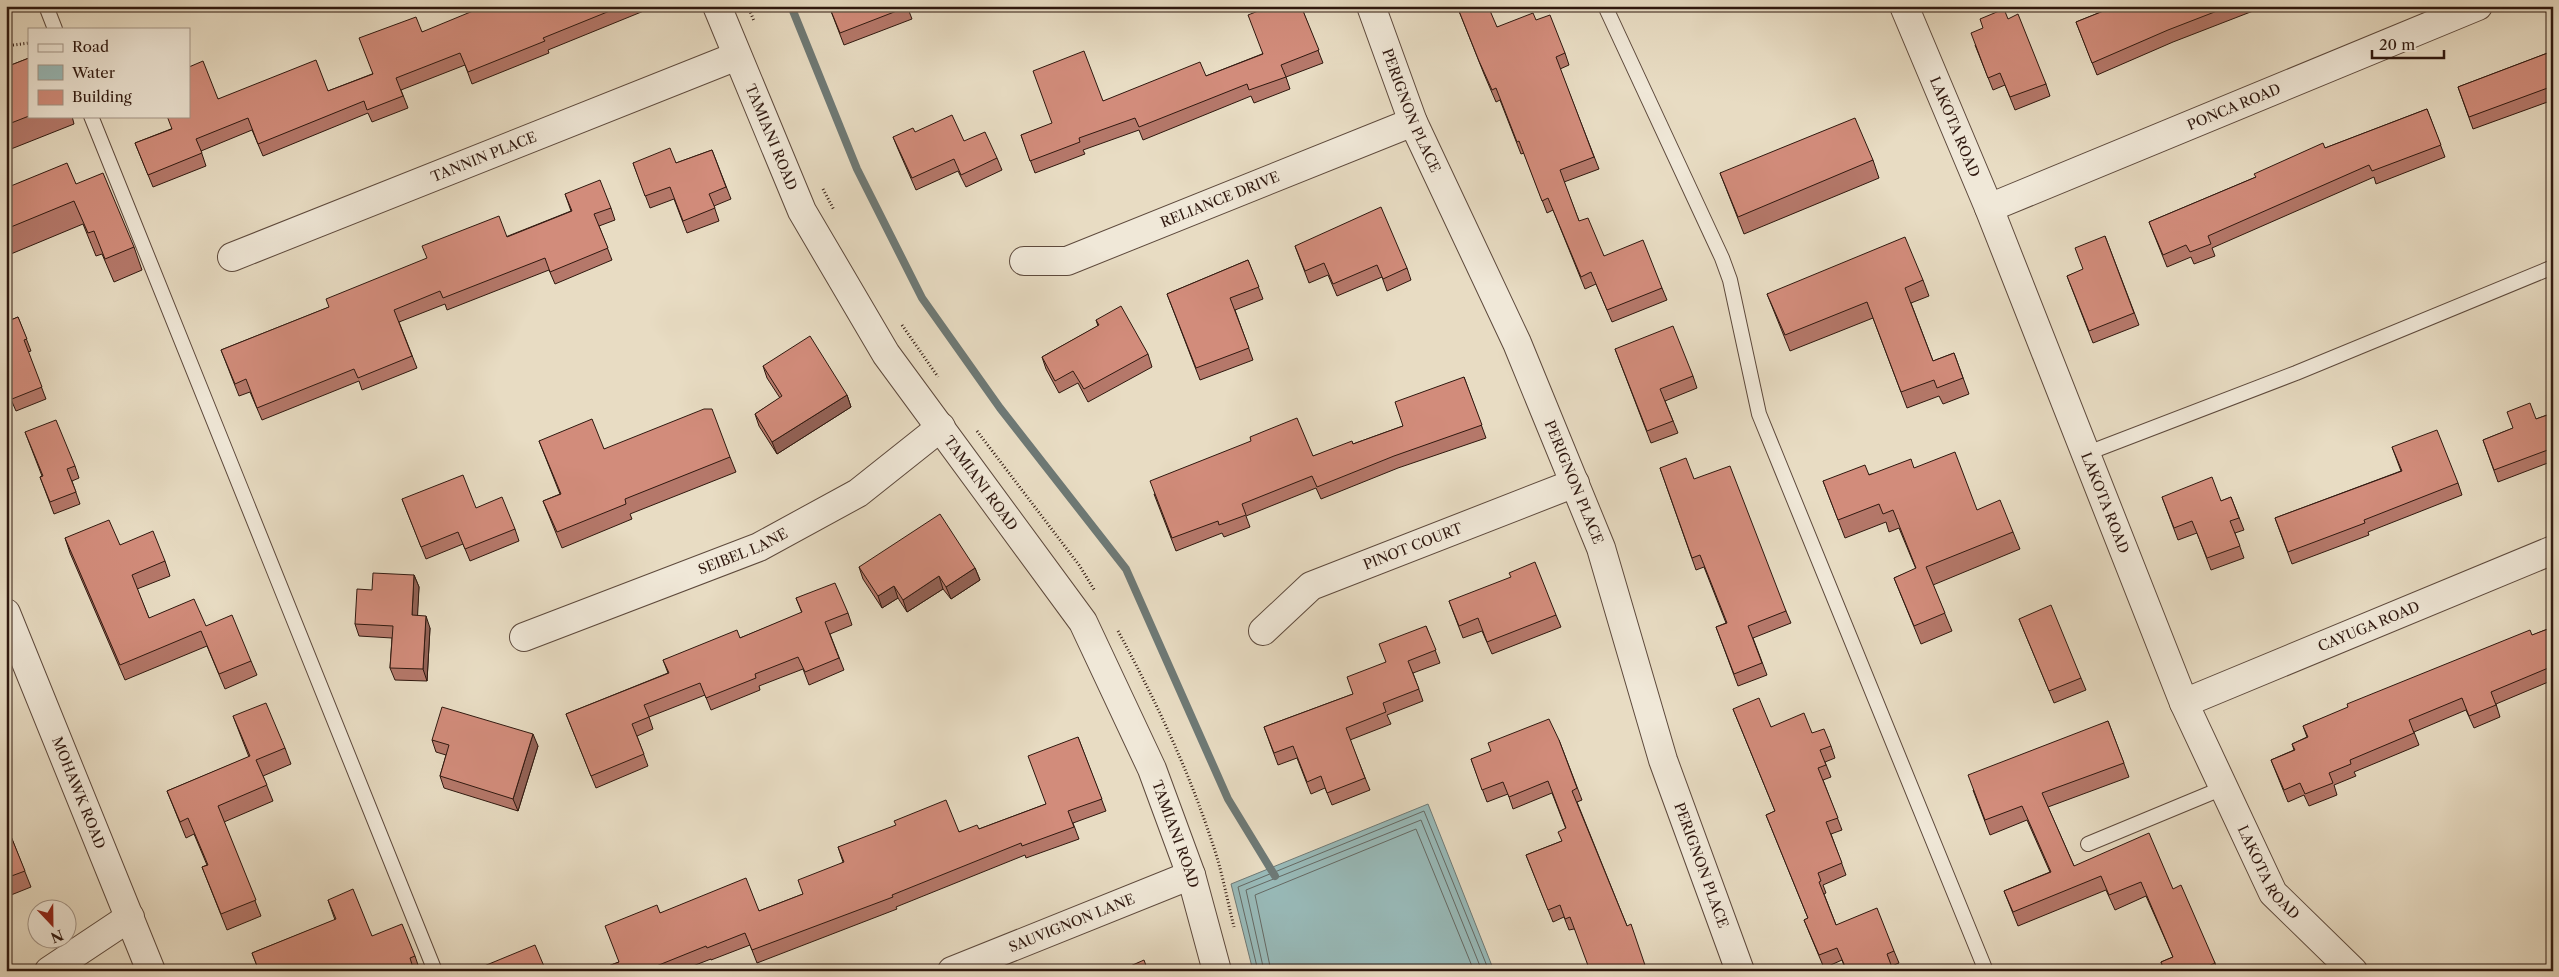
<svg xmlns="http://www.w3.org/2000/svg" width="2559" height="977" font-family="'Libre Caslon Text',serif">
  <rect width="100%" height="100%" fill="#e8dcc3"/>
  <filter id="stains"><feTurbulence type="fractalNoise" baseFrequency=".004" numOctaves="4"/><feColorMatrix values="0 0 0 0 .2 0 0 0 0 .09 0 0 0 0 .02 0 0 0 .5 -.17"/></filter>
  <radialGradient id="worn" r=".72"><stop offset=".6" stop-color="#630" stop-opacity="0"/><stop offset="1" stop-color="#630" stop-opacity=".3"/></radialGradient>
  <!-- water -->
  <polygon fill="#98bab9" stroke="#6e7975" points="1428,804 1494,971 1253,971 1231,884"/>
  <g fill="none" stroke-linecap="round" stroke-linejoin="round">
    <!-- shore -->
    <g stroke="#646964" stroke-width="1">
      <polyline points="1258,971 1238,887 1424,811 1489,971"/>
      <polyline points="1264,971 1246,890 1421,820 1482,971"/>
      <polyline points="1271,971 1255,895 1416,829 1474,971"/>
    </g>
    <!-- stream -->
    <polyline stroke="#6e7975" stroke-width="8" points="791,6 857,169 922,298 1000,408 1126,569 1228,799 1275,876"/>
    <defs>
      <g id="service">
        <polyline points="46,6 55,29"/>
        <polyline points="1605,6 1722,258 1730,280 1759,414 1986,971"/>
        <polyline points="91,116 435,971"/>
        <polyline points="2085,454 2296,373 2553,267"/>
        <polyline points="2088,844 2223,788"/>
      </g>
      <g id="minor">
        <path id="s1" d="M717,6L802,211L886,354L1083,622L1152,769L1191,875L1217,971"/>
        <path id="s2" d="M1371,6L1413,122L1517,343L1601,548L1663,760L1740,971"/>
        <path id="s3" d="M1904,6L1989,208L2184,703L2273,893L2353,971"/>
        <path id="s4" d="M1989,208L2478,6"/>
        <path id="s5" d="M232,257L737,56"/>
        <path id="s6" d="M1024,261H1067L1413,122"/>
        <path id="s7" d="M6,613L151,971"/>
        <path id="s8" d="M1263,631L1311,586L1575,483"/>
        <path id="s9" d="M524,637L759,547L858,493L941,427"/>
        <path id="s10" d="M2184,703L2553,550"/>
        <polyline points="49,971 130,917"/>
        <path id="s11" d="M952,971L1191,875"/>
      </g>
    </defs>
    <!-- service casing -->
    <use href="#service" stroke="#5d493c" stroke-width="16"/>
    <!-- minor casing -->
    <use href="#minor" stroke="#5d493c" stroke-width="30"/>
    <!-- path -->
    <g stroke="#2f180f" stroke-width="3" stroke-dasharray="1 2.5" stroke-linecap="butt">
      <polyline points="748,6 754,21"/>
      <polyline points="6,46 29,43"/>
      <polyline points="823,189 834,210"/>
      <polyline points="902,325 938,377"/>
      <polyline points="977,431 1079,565 1095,591"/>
      <path d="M1118,631C1155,699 1189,771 1213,845C1222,871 1227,899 1234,927"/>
    </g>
    <!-- service -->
    <use href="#service" stroke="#f0e8d8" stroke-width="14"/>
    <!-- minor -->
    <use href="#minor" stroke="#f0e8d8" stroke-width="28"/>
  </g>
  <!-- wall -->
  <g fill="#b5786a" stroke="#2f180f">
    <polygon points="534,6 656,6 548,50 549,53 472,84 465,65 401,90 408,108 372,122 368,113 263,156 252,130 201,151 206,166 153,187 135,143 171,129 218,99 328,91 372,74 422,32"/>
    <polygon points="829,6 907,6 912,19 844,45"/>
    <polygon points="1301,6 1323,63 1286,77 1290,89 1254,103 1251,96 1143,140 1139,130 1083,150 1085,154 1035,173 1021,135 1052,124 1103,101 1206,76 1262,54"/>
    <polygon points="1457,6 1497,27 1536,20 1565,53 1569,65 1560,69 1599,169 1564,182 1579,221 1604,256 1662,288 1667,300 1612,322 1596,284 1585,289 1553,210 1547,213 1524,153 1521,154 1500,100 1496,102 1484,74"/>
    <polygon points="2116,6 2266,6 2173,42 2097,75 2076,22"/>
    <polygon points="2008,19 2046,84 2050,96 2015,110 2005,85 1993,90 1975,45"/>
    <polygon points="2553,51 2553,100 2473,129 2458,87"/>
    <polygon points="29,58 29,116 72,116 74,124 6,151 6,67"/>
    <polygon points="2427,109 2445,157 2376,184 2374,177 2212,248 2215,256 2194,264 2191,257 2167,267 2149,222 2325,148"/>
    <polygon points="893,137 964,141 997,158 1002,170 966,187 958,171 916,190 898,149"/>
    <polygon points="712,150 731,199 714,206 719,221 687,233 674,199 650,208 633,163 676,163"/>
    <polygon points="1873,160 1879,178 1744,234 1720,173"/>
    <polygon points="76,184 134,247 142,270 114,282 102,254 96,256 83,224 6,256 6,188"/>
    <polygon points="565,194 611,208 615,220 599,226 612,260 555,284 549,270 447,310 445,304 399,322 417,368 362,390 359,381 262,420 250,392 239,396 221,350 571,211"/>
    <polygon points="2105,236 2139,325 2093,343 2067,276 2083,270"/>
    <polygon points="1295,246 1407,268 1411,280 1387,291 1382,277 1337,296 1328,275 1309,283"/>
    <polygon points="1248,260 1263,299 1235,310 1253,360 1200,380 1167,294"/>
    <polygon points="1923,280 1929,296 1911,303 1933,361 1954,353 1969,394 1943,404 1939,396 1907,408 1873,318 1790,351 1767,294"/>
    <polygon points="18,317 31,351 28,352 46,399 16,411 6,388 6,322"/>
    <polygon points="1096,320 1148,354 1152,367 1088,402 1078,383 1059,393 1046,369 1042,357 1098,326"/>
    <polygon points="1615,349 1693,376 1697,388 1665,401 1678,433 1651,443"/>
    <polygon points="763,366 847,395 851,407 777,454 759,426 755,414 780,398 767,378"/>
    <polygon points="1464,377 1486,438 1398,468 1321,499 1316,488 1246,516 1250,527 1224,537 1222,533 1176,551 1154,494 1313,456 1353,444 1403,426"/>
    <polygon points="2553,413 2553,461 2498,482 2483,440 2536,419"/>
    <polygon points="25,432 75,466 79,478 72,481 80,504 54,514 40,477 42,476"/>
    <polygon points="539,441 604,449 730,457 736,472 630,514 632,519 562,548 543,501 560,494"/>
    <polygon points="2392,447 2458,483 2462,495 2368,532 2369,535 2292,564 2275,518 2401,471"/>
    <polygon points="1660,468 1694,479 1786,611 1791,623 1753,638 1767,675 1738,686 1716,627 1726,623 1704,567 1696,570"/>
    <polygon points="1914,468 1977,510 2013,532 2020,549 1933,585 1952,631 1921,644 1894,578 1916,569 1899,528 1889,532 1886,522 1845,538 1823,481"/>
    <polygon points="2162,497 2221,501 2231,497 2244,530 2235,533 2244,558 2211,570 2197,533 2178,540"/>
    <polygon points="402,499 515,529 519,541 470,561 463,544 426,559"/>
    <polygon points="65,538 120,545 165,561 170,576 137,589 149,618 206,626 251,661 257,675 225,689 207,646 125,680 70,553"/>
    <polygon points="859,567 975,568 980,580 951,599 943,589 907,612 898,598 882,608 863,579"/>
    <polygon points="414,575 419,587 417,615 430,628 427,681 395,680 390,668 392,638 359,636 355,624 372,590"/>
    <polygon points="796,598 848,613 852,625 830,634 844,670 809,685 803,669 759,686 760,690 711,710 705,695 649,717 653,729 637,736 648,766 596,788 566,714 668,673 663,660 740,638 802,613"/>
    <polygon points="1449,601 1556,615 1561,627 1492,654 1482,631 1463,638"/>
    <polygon points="2019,619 2081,678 2086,690 2054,703"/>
    <polygon points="1426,626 1440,663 1413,673 1423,701 1387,715 1391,724 1350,740 1370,790 1332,805 1325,788 1311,794 1297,758 1278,765 1264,727 1353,694"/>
    <polygon points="2553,627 2553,680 2496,704 2500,717 2474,728 2466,710 2414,732 2419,745 2354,772 2356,776 2334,785 2337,795 2309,806 2304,795 2288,802 2271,760 2294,750 2292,744 2307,737 2303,726"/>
    <polygon points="1733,709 1771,727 1812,733 1831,746 1835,758 1825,762 1831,777 1823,780 1842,830 1831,834 1846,875 1823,885 1826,893 1824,894 1836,925 1894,951 1899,963 1892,966 1893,971 1846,971 1842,960 1824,968 1804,920 1808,918 1766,815 1775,811"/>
    <polygon points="233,716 285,748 291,764 263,776 273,801 224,822 261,916 227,930 202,867 207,865 194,834 186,838 167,791 249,757"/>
    <polygon points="2108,721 2129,777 2048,807 2074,866 2173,889 2215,963 2218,971 2164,971 2161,962 2173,957 2146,896 2115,910 2106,890 2018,926 2004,891 2050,872 2027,820 1990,835 1973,790"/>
    <polygon points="1078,737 1106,811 1073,823 1079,839 1026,858 1025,855 896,907 897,909 757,963 750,945 711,960 711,959 680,971 595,971 619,962 660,913 759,911 803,894 843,862 838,847 979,829 1046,804"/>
    <polygon points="432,740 538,746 518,811 444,788 440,776 446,755 436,752"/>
    <polygon points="1559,740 1582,800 1577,802 1627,926 1647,971 1574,929 1569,930 1564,917 1553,922 1526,855 1562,841 1566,829 1552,793 1513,809 1508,794 1487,802 1471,759"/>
    <polygon points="6,824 31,887 6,897"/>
    <polygon points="328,900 372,936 415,956 420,971 259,971 252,953 335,920"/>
  </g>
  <!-- shaded-wall -->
  <g fill="#936256" stroke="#2f180f">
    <polygon points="847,395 851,407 777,454 772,442"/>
    <polygon points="975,568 980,580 951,599 946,587"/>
    <polygon points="414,575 419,587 417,627 412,615"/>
    <polygon points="939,576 943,589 907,612 903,600"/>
    <polygon points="894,586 898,598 882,608 878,596"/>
    <polygon points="426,616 430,628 427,681 423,669"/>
    <polygon points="533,734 538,746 518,811 513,799"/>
  </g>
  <!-- building -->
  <g fill="#d28c7b" stroke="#2f180f">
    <polygon points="485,6 530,6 531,8 534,6 622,6 543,38 545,41 468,72 460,53 396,78 403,96 367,110 364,101 258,144 248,118 196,139 202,153 148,175 135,143 172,129 167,116 189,116 189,67 203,61 218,99 316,60 328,91 373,74 359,38 416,17 422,32"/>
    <polygon points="829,6 907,6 907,7 840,33"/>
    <polygon points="1271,6 1301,6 1319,50 1281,65 1286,77 1249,90 1247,84 1139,127 1135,118 1079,138 1080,142 1030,161 1021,135 1052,123 1033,71 1084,51 1103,101 1200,62 1206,76 1263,54 1248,15"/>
    <polygon points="1457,6 1488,6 1497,27 1533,13 1536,20 1550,15 1565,53 1556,57 1594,157 1560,170 1579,221 1588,218 1604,256 1643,240 1662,288 1607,310 1591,272 1581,277 1548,198 1542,201 1519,141 1517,142 1496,88 1492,90 1479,61"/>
    <polygon points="2116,6 2230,6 2168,30 2092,63 2076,22"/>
    <polygon points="2004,9 2008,19 2018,14 2046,84 2010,97 2000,73 1988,78 1971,33 1983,28 1980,19"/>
    <polygon points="2553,51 2553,86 2469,117 2458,87"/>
    <polygon points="29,58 29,116 6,125 6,67"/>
    <polygon points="2427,109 2441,145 2372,171 2369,165 2208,236 2211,244 2190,252 2186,245 2163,255 2149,222 2256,177 2254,174 2323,143 2325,148"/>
    <polygon points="952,115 964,141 985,132 997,158 961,175 954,159 912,178 893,137 913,128 915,132"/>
    <polygon points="1855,118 1873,160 1738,217 1720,173"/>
    <polygon points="670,148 676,163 712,150 726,187 709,194 715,208 683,221 670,187 645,196 633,163"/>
    <polygon points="67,163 76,184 103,173 134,247 105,259 94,231 88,233 74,201 6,229 6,188"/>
    <polygon points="600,180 611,208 594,214 608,248 550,272 545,258 443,298 440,291 394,310 412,356 358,378 354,369 257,408 246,379 235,384 221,350 329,307 326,299 427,258 422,246 499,216 507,237 572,211 565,194"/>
    <polygon points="1381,207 1407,268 1383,279 1377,265 1333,284 1324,263 1305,271 1295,246"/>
    <polygon points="2105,236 2134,313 2089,331 2067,276 2083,269 2075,248"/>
    <polygon points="1905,237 1923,280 1905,288 1933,361 1954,353 1963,378 1937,388 1934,380 1901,392 1867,302 1785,335 1767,294"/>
    <polygon points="1248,260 1259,287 1230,298 1249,348 1196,368 1167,294"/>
    <polygon points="1121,306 1148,354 1084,389 1073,371 1055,381 1042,357 1099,325 1096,320"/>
    <polygon points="18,317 27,339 24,340 42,387 12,399 6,386 6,322"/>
    <polygon points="1673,326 1693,376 1660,389 1673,421 1647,431 1615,349"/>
    <polygon points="810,336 847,395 772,442 755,414 782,396 763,366"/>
    <polygon points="1464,377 1482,425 1394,456 1317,487 1312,476 1242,504 1246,515 1219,525 1218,521 1172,538 1150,481 1251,441 1250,437 1297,418 1313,456 1352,441 1353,444 1403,426 1395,402"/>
    <polygon points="2530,403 2536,419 2553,413 2553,448 2494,470 2483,440 2513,428 2507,412"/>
    <polygon points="704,409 712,409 730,457 625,499 626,504 557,532 543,501 561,494 539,441 592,419 604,449"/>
    <polygon points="56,420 75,466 67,469 76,492 50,502 40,477 43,476 25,432"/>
    <polygon points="2437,430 2458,483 2364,520 2365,523 2288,552 2275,518 2402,471 2392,447"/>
    <polygon points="1955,452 1977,510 2000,500 2013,532 1926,567 1945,613 1914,626 1894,578 1916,568 1893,510 1883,514 1879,504 1838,520 1823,481 1865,465 1869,475 1911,459 1914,468"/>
    <polygon points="1686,458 1694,479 1730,466 1786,611 1748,626 1762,663 1734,674 1716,627 1727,623 1700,555 1692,558 1660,468"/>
    <polygon points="463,475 476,508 502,497 515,529 465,549 458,532 421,547 402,499"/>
    <polygon points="2212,477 2221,501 2231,497 2239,518 2230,521 2240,546 2207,558 2192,521 2174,528 2162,497"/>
    <polygon points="940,514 975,568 946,587 939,576 903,600 894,586 878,596 859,567"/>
    <polygon points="109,520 120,545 153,531 165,561 132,575 149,618 194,599 206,626 232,615 251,661 219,674 201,631 120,665 65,538"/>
    <polygon points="1535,562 1556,615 1487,642 1478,618 1459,626 1449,601 1511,577 1509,573"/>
    <polygon points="373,573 414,575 412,615 426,616 423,669 390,668 393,626 355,624 357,589 372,590"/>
    <polygon points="835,583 848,613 825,622 839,658 805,672 798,657 755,674 756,678 706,698 700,683 644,705 649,717 632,724 644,754 591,776 566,714 669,673 663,660 737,630 740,638 802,612 796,598"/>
    <polygon points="2051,605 2081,678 2049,691 2019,619"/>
    <polygon points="1426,626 1436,650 1408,661 1419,689 1383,703 1386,712 1346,728 1365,778 1327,793 1321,776 1307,782 1293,746 1274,753 1264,727 1353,694 1347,677 1386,662 1379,644"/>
    <polygon points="2553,627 2553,666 2491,692 2496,705 2469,716 2462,698 2409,720 2414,733 2350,760 2351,764 2329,773 2333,783 2305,794 2300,783 2284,790 2271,760 2295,750 2292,744 2308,737 2303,726 2348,707 2347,704 2530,630 2532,635"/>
    <polygon points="1759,698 1771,727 1804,713 1812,733 1824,729 1831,746 1820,750 1826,765 1818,768 1838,818 1826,822 1842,863 1818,873 1821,881 1819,882 1836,925 1877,908 1894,951 1887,954 1893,970 1891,971 1847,971 1837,948 1819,955 1804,920 1808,918 1766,815 1775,811 1733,709"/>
    <polygon points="266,703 285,748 256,760 267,785 218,806 256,900 221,914 202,867 208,865 188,818 180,822 167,791 250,756 233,716"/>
    <polygon points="442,707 533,734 513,799 440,776 449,745 432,740"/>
    <polygon points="1549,719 1559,740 1577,788 1572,791 1627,926 1631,924 1647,971 1590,971 1570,917 1565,919 1560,905 1548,910 1526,855 1562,841 1558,832 1566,828 1548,781 1509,797 1503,782 1482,790 1471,759 1491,751 1488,743"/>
    <polygon points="2108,721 2124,763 2042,793 2074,866 2149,833 2173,889 2181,885 2215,963 2197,971 2165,971 2161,962 2173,957 2141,882 2109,895 2101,876 2013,912 2004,891 2051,872 2022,806 1985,820 1968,775"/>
    <polygon points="1078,737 1102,799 1068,811 1074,827 1022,846 1021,843 892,895 893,897 752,950 745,933 707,948 706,946 644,971 595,971 619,962 605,926 657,905 660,913 746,878 759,911 803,894 798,880 844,862 838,847 896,825 894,821 946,800 959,832 977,825 979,829 1046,804 1028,756"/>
    <polygon points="6,824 25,871 6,878"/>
    <polygon points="353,889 372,936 402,924 415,956 410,958 414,971 259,971 252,953 336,919 328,900"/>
    <polygon points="535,945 546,971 472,971"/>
    <polygon points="1144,960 1148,971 1119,971"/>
  </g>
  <g text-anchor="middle" stroke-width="4" stroke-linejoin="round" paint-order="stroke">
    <!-- street labels -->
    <g font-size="14" fill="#2f180f" stroke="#f0e8d8">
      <text dy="5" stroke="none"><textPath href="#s4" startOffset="265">PONCA ROAD</textPath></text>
      <text dy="5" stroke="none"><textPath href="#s2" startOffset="112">PERIGNON PLACE</textPath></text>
      <text dy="5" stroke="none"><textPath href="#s3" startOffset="131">LAKOTA ROAD</textPath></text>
      <text dy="5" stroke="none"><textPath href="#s1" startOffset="142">TAMIANI ROAD</textPath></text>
      <text dy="5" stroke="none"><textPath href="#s5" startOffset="271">TANNIN PLACE</textPath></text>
      <text dy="5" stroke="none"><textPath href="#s6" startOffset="208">RELIANCE DRIVE</textPath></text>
      <text dy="5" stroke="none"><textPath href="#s1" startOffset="548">TAMIANI ROAD</textPath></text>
      <text dy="5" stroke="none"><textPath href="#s2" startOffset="518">PERIGNON PLACE</textPath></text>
      <text dy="5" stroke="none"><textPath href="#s3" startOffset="536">LAKOTA ROAD</textPath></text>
      <text dy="5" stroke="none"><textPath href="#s8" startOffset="175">PINOT COURT</textPath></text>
      <text dy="5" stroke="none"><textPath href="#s9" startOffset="235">SEIBEL LANE</textPath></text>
      <text dy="5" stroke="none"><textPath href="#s10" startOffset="200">CAYUGA ROAD</textPath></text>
      <text dy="5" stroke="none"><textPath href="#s7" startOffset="194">MOHAWK ROAD</textPath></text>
      <text dy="5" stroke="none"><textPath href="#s1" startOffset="952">TAMIANI ROAD</textPath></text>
      <text dy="5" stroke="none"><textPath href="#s2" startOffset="922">PERIGNON PLACE</textPath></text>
      <text dy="5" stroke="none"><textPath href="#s3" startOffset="941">LAKOTA ROAD</textPath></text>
      <text dy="5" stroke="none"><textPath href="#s11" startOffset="129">SAUVIGNON LANE</textPath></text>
    </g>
  </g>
  <!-- margin -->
  <rect width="2559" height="977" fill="none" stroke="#e8dcc3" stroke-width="25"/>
  <rect x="8" y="8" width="2544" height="962" fill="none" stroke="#2f180f" stroke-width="2.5"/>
  <rect x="12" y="12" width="2534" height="952" fill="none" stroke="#2f180f"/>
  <!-- legend -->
  <rect x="28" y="28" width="162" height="90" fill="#f0e8d8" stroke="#a39588"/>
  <rect x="38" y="44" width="25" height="8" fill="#f0e8d8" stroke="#a39588"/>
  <text x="72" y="52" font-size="15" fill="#2f180f">Road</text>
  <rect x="38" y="65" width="25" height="15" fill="#98bab9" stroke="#a39588"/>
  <text x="72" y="78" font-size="15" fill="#2f180f">Water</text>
  <rect x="38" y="90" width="25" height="15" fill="#d28c7b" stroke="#a39588"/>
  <text x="72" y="102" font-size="15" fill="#2f180f">Building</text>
  <!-- north arrow -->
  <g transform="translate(52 924) rotate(158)"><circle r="24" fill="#f0e8d8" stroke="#a39588"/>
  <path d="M0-4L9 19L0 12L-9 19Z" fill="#8f2418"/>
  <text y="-8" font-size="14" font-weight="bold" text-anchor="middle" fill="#2f180f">N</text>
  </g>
  <!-- scale -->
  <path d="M2372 50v8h72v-8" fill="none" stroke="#2f180f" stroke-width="2.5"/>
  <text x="2379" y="50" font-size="15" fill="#2f180f" stroke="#f0e8d8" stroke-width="4" paint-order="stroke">20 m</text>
  <rect width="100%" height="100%" filter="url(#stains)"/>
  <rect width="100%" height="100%" fill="url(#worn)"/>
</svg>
